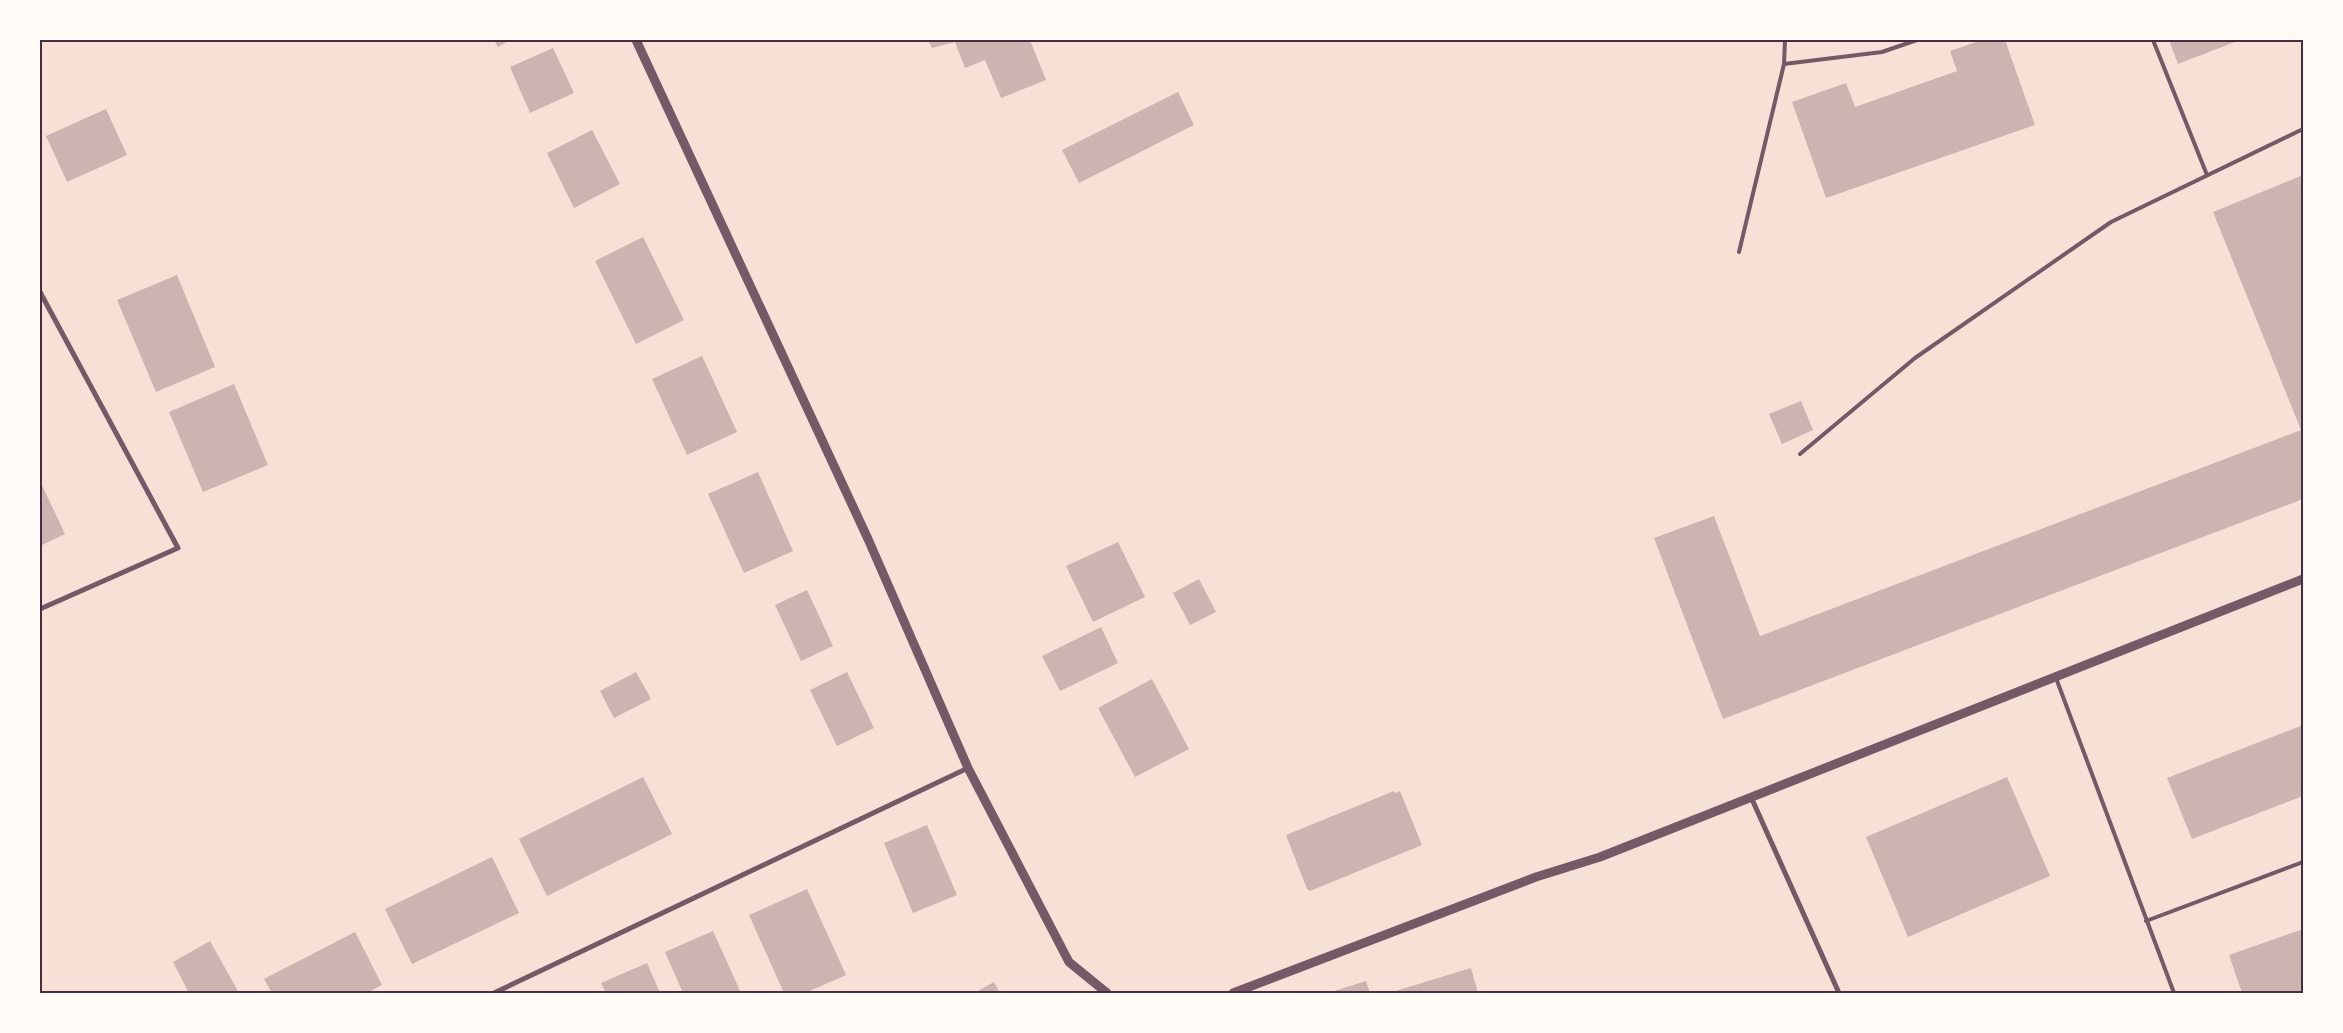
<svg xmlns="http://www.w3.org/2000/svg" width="2343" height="1033" font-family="Roboto,sans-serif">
  <rect width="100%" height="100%" fill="#f7e1d7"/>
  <!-- building -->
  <g fill="#ccb4b1">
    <polygon points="494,40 510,40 498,47"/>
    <polygon points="928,40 1030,40 1046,80 1001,98 985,60 965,68 955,42 932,48"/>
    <polygon points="1982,40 2005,40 2035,125 1826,198 1792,102 1846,83 1855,107 1957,71 1950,51"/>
    <polygon points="2169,40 2240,40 2178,64"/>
    <polygon points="553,48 574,93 530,113 510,67"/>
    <polygon points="1178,92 1194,125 1079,183 1062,150"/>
    <polygon points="106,109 127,155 67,182 46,136"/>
    <polygon points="592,130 620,184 574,208 547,153"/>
    <polygon points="2303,175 2303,499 1723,719 1654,538 1714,516 1760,636 2301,430 2213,212"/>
    <polygon points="643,237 684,320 636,344 595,261"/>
    <polygon points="177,275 215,367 156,392 117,300"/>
    <polygon points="702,356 737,432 687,455 652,379"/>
    <polygon points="234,384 268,465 203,492 169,412"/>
    <polygon points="1801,401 1813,430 1782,444 1769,414"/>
    <polygon points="758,472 793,551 744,573 708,494"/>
    <polygon points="40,481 65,534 40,546"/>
    <polygon points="1118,542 1145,597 1093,622 1066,566"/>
    <polygon points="1199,579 1216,612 1190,625 1173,593"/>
    <polygon points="807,590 833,646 801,661 775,605"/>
    <polygon points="1101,627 1118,663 1060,691 1042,656"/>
    <polygon points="636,672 651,699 614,718 600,691"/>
    <polygon points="847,672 874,728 837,746 810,690"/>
    <polygon points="1152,679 1189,749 1135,777 1098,708"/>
    <polygon points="2303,725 2303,796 2192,839 2167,778"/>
    <polygon points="643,777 672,834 547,896 519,839"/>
    <polygon points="2007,777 2050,876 1908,937 1866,837"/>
    <polygon points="1394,791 1395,793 1400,791 1422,845 1310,891 1307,889 1286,835"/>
    <polygon points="927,825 957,895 913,913 884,843"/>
    <polygon points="492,857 519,913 412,964 385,909"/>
    <polygon points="807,889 846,975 805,993 784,993 749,915"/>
    <polygon points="2303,929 2303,993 2242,993 2229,955"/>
    <polygon points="713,931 741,993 683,993 665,952"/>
    <polygon points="355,932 382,985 367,993 272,993 264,979"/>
    <polygon points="210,941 239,993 189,993 173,962"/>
    <polygon points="647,963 660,993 606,993 601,983"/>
    <polygon points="1471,968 1478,993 1389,993"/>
    <polygon points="1366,981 1370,993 1328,993"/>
    <polygon points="994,982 1000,993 974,993"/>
  </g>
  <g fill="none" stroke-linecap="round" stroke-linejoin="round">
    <!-- service -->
    <g stroke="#755966" stroke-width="4">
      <polyline points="2153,40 2207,175"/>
      <polyline points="1784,64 1882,52 1917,40"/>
      <polyline points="1739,252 1784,64 1785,40"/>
      <polyline points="1800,454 1915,358 2111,222 2303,129"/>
      <polyline points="2056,678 2174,993"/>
      <polyline points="2146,921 2303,862"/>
    </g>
    <!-- minor -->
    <g stroke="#755966" stroke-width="5">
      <polyline points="40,292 178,548 40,609"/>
      <polyline points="1751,797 1839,993"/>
      <polyline points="494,993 968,768"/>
    </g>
    <!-- tertiary -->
    <g stroke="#755966" stroke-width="9">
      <polyline points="636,40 868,539 968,768 1069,962 1107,993"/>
      <polyline points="1233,993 1536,877 1600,857 2303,579"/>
    </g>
  </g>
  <!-- border -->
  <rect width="2343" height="1033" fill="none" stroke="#fffaf5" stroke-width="82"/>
  <rect x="41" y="41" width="2261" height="951" fill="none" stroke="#4a2c40" stroke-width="2"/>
</svg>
